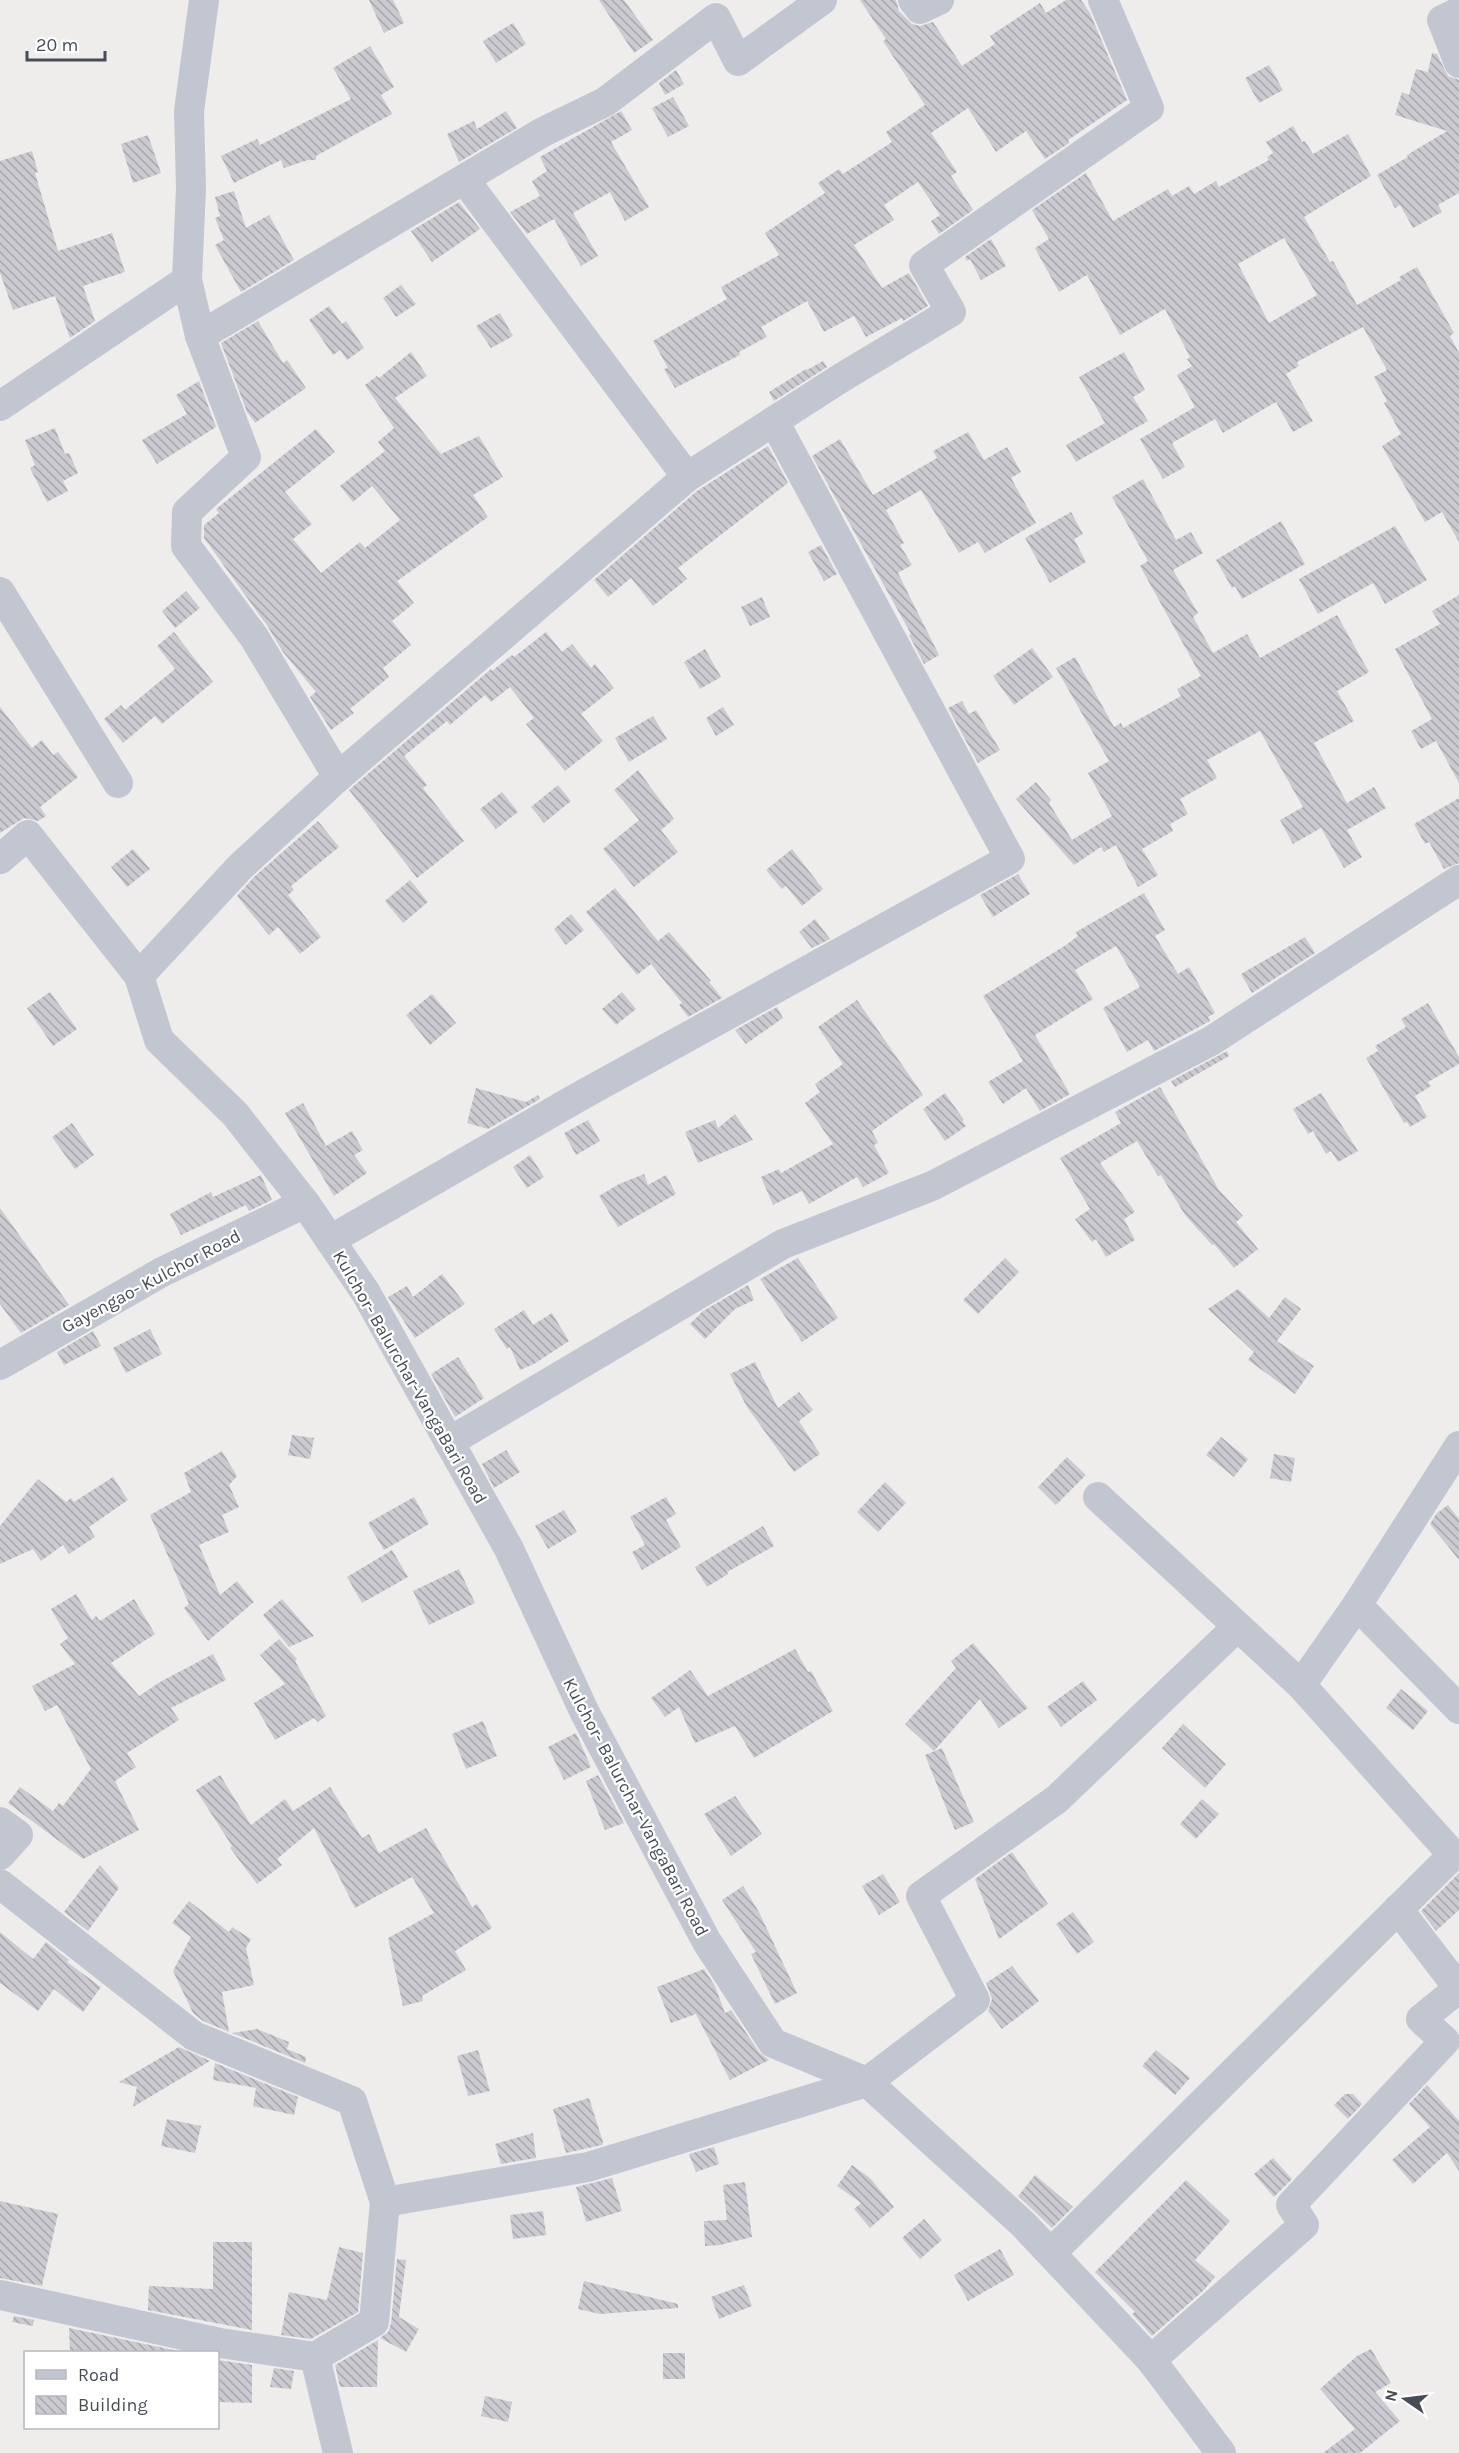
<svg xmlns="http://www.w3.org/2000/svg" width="1459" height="2453" font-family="Karla,sans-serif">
  <defs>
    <pattern id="building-back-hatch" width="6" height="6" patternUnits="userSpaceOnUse" patternTransform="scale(1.5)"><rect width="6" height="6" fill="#cacad0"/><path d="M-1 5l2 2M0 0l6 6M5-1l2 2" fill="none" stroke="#a6a6ac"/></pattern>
  </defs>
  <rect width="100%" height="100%" fill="#efedec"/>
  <!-- building -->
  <g fill="url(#building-back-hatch)" fill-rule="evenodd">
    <polygon points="369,0 393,0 404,23 384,33"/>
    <polygon points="599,0 624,0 653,40 634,53"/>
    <polygon points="860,0 896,0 899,11 912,24 920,26 933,22 962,66 995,44 990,36 1040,3 1046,13 1066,0 1081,0 1090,13 1127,100 1068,140 1069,143 1045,159 1026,131 996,152 968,108 931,133 957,172 951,176 973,210 939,234 931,221 940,215 918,182 884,205 894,220 854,245 882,288 909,273 928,306 903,321 902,318 866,337 854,316 824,332 807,301 761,327 767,337 739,352 740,355 675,388 664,369 668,368 653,341 727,299 721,287 779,255 765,233 825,193 818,183 839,169 843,174 892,142 886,132 925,105 883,41 886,39"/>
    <polygon points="513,23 526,44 496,63 483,41"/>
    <polygon points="370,46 394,87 381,95 392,114 316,156 316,160 308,160 284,168 281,160 234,183 221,156 257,139 260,145 351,99 333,68"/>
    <polygon points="1432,53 1437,54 1448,76 1459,80 1459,193 1438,205 1442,212 1413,228 1400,205 1395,208 1377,175 1408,157 1407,155 1447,131 1395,115 1402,92 1409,95 1416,69 1428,72"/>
    <polygon points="1269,65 1283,90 1259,103 1245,78"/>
    <polygon points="676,70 684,84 665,95 659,83"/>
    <polygon points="673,97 689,126 668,137 652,108"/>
    <polygon points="506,111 517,128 459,162 447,134 474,121 477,129"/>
    <polygon points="621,111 632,130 611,142 649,207 625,221 610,192 573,213 598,256 581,266 554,219 527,234 510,212 540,196 532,181 547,171 540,157"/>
    <path d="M1293,126L1302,142L1305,141L1313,154L1348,134L1371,176L1304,217L1330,262L1333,261L1357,305L1401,280L1399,277L1417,267L1454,333L1450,336L1459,353V542L1442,512L1425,522L1382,446L1401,434L1384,403L1387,401L1374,377L1387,370L1363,327L1297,362L1299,366L1286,374L1313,421L1293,432L1276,402L1223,433L1215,419L1172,443L1185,467L1163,479L1140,439L1195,407L1177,375L1192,366L1187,359L1190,357L1165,309L1120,335L1087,275L1059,292L1035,248L1049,239L1032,210L1086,173L1113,221L1168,189L1172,196L1189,186L1194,194L1216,181L1219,187L1269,160L1267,157L1273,153L1266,142ZM1284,238L1317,295L1269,323L1238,264Z"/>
    <polygon points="148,135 161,173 133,183 121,144"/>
    <polygon points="32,151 38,172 35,173 58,251 112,233 125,272 83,286 95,321 70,338 55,296 13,310 0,273 0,161"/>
    <polygon points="234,191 246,228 269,215 294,260 241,292 215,245 224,240 215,218 220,216 215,197"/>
    <polygon points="459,202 480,229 432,262 411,231"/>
    <polygon points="991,239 1006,266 981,280 970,259 967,261 965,257"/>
    <polygon points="401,285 416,304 396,317 383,298"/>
    <polygon points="329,306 342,324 346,321 364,348 347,360 340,350 333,355 309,320"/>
    <polygon points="500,313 513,336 491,348 476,326"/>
    <polygon points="258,321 283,363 287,360 306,388 255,423 247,412 221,343"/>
    <polygon points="411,352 427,376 395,398 441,454 479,436 503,477 473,495 488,517 397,581 414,603 392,621 411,645 383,668 389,677 350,709 354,713 331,730 310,697 316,692 283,652 268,627 204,538 204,525 219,513 216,509 316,429 335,452 285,492 312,524 293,539 321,573 360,542 365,548 400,520 372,486 353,502 340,486 385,451 378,442 394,428 365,385 377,376 379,378"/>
    <polygon points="1124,352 1145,390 1133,397 1148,421 1076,462 1066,445 1105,423 1079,377"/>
    <polygon points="823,361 827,367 774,401 769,392 806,369 807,370"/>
    <polygon points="199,381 216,427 157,464 142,440 187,414 176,395"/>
    <polygon points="55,428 65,454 69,453 78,473 63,481 68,491 47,502 30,468 35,465 25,440"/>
    <polygon points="968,432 984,460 1007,447 1021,472 1011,478 1036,523 985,553 978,542 959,553 921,490 886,510 904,543 900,545 912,565 898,573 939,655 924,664 909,635 911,634 812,456 840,439 873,495 937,458 933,451"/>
    <polygon points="768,446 788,483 678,568 687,579 653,606 631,578 608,597 594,580 697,491"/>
    <polygon points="1143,479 1176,540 1191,532 1203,553 1173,570 1198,613 1193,617 1213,653 1247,634 1260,658 1337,615 1369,672 1337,691 1354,721 1314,743 1347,803 1374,787 1386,808 1347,830 1362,857 1344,868 1321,828 1293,844 1280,820 1303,807 1260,731 1207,760 1217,778 1180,799 1188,814 1170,824 1173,831 1142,849 1158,875 1138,887 1116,845 1104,852 1101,847 1074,865 1016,799 1036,782 1051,800 1049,803 1072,840 1112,816 1088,773 1109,761 1056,668 1075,657 1114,727 1121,723 1123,728 1181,696 1177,689 1201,676 1140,566 1148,561 1112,497"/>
    <polygon points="1071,512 1083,534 1074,539 1086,562 1050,583 1025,538"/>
    <polygon points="1281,521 1305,564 1242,599 1235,586 1232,588 1216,560"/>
    <polygon points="1395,526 1427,580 1385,604 1373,583 1318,614 1299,579"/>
    <polygon points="821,545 837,574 824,581 808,552"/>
    <polygon points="186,591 200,608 175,628 162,611"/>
    <polygon points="1459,595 1459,783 1436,741 1421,749 1411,731 1432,719 1395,649 1440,624 1432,611"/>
    <polygon points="762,597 770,617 750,626 741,607"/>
    <polygon points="174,632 213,682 162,724 155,716 123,743 104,719 121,705 125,710 175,669 157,646"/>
    <polygon points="546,632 562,652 572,644 591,668 595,664 614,688 581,714 603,741 565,771 526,724 534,718 510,687 491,702 485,695 450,725 447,721 404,756 427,785 423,788 464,841 417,878 349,790 491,669 492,671 512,655 514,657"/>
    <polygon points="1032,648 1053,677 1014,705 993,676"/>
    <polygon points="705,649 721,677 700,689 684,662"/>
    <polygon points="962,701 969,714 976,710 1000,750 978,763 948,708"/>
    <polygon points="0,707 32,748 42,740 53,755 58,752 78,777 40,807 46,816 38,821 24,818 0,833"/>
    <polygon points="723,707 734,725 716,736 706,718"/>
    <polygon points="653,716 667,739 629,762 615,738"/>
    <polygon points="638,770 674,819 661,830 678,852 634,887 603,849 639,820 614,790"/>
    <polygon points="558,785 571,801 544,823 531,807"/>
    <polygon points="502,792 518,812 496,829 480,809"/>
    <polygon points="1459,798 1459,863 1444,869 1429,842 1425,844 1414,824"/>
    <polygon points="318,821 339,847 291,886 294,890 288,895 321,937 300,954 278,927 269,935 237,896 253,878"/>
    <polygon points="133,849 150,869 127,887 111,867"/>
    <polygon points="792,849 823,889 802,906 786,886 782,889 766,870"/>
    <polygon points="1018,874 1030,894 993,917 980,895"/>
    <polygon points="410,880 428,902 403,923 385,901"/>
    <polygon points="615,888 658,941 669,932 711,981 709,982 722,998 688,1017 679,1005 682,1003 651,964 637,975 586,912"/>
    <polygon points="1144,893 1165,930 1155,936 1178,974 1189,967 1215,1013 1208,1017 1210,1021 1154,1051 1148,1040 1127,1052 1103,1008 1140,987 1116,946 1075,970 1093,999 1035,1035 1070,1094 1040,1111 1026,1088 1003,1104 988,1082 1023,1061 983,996 1066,945 1078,936 1076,932"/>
    <polygon points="571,914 584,930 566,945 554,929"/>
    <polygon points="815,919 830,939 812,948 799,932"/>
    <polygon points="1305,937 1315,953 1252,993 1241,974"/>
    <polygon points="50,992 77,1029 53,1046 27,1008"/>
    <polygon points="622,992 636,1009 616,1025 602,1009"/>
    <polygon points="432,994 456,1023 430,1045 406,1015"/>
    <polygon points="857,1000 923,1095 872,1131 878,1143 874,1145 889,1173 863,1187 857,1177 809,1204 802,1191 773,1205 761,1177 779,1169 781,1173 833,1144 805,1103 820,1092 815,1084 843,1064 818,1027"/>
    <polygon points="1428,1003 1459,1057 1459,1064 1428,1082 1431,1086 1415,1096 1427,1117 1410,1127 1407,1122 1404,1123 1366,1058 1378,1051 1375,1046 1406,1027 1401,1019"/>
    <polygon points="777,1007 783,1018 746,1044 735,1030"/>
    <polygon points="1227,1051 1229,1056 1175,1087 1171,1081"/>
    <polygon points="1160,1087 1219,1190 1243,1216 1236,1222 1258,1249 1234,1268 1214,1244 1212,1245 1185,1215 1161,1175 1158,1176 1137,1141 1100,1163 1135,1212 1124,1219 1135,1240 1106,1257 1096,1239 1092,1242 1075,1219 1090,1209 1060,1158 1121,1123 1115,1112"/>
    <polygon points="476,1088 526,1102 538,1095 540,1099 488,1129 467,1123"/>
    <polygon points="945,1093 964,1120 962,1121 966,1126 945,1141 923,1109"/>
    <polygon points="1321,1093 1358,1151 1338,1162 1331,1151 1326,1154 1313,1131 1308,1134 1293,1109"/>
    <polygon points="303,1103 326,1146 352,1131 363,1150 354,1155 367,1173 334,1196 285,1113"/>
    <polygon points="735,1114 753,1140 698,1163 685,1132 715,1120 718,1128"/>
    <polygon points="588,1120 600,1141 576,1155 564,1133"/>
    <polygon points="72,1123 94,1155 75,1169 52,1137"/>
    <polygon points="530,1155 544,1177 527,1188 513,1167"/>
    <polygon points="644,1174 648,1185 666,1175 676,1194 618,1227 599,1196 619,1184"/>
    <polygon points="261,1175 272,1200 249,1211 246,1205 181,1235 170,1214 211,1192 213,1197"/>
    <polygon points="0,1208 69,1305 21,1333 0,1304"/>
    <polygon points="798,1258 838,1318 802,1342 760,1279"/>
    <polygon points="1005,1258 1019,1272 978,1314 963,1300"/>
    <polygon points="442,1274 465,1304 415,1338 388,1297 407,1286 413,1297"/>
    <polygon points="748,1285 754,1300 735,1309 705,1339 690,1324 703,1311"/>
    <polygon points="1238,1289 1269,1318 1285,1297 1301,1309 1277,1341 1314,1366 1295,1394 1248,1360 1254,1352 1208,1309"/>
    <polygon points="524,1310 533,1325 552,1313 569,1341 534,1364 520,1370 510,1347 507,1349 494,1329"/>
    <polygon points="150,1329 162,1354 126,1373 113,1348"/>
    <polygon points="93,1331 101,1346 64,1365 57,1352"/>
    <polygon points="458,1357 484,1398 455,1417 431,1374"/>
    <polygon points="755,1362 778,1408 799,1392 813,1410 799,1421 820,1454 794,1472 747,1407 730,1374"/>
    <polygon points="292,1435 314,1438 310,1459 288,1455"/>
    <polygon points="1221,1437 1248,1459 1234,1477 1206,1455"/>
    <polygon points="506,1450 520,1472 494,1488 482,1464"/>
    <polygon points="222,1451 237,1476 229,1485 239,1507 222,1515 229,1532 199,1545 220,1595 237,1581 254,1602 208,1641 184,1608 189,1604 150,1515 191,1492 184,1473"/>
    <polygon points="1274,1454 1295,1458 1291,1482 1270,1478"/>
    <polygon points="1067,1457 1086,1475 1056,1505 1038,1487"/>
    <polygon points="113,1477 128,1500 89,1527 95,1537 69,1554 63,1545 41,1561 33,1549 0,1564 0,1526 38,1479 66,1502 71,1498 74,1502"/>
    <polygon points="885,1482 906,1503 878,1532 857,1512"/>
    <polygon points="414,1497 429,1524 384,1550 368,1523"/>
    <polygon points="666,1497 676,1514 666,1520 681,1547 642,1570 632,1552 645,1545 630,1517"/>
    <polygon points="1448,1505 1459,1519 1459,1560 1430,1524 1436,1514"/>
    <polygon points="564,1510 577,1532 548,1549 535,1526"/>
    <polygon points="763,1526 774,1546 727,1572 728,1574 707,1587 695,1567"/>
    <polygon points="392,1550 408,1577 362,1603 347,1577"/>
    <polygon points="459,1569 475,1603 429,1625 413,1591"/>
    <polygon points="76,1594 92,1620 96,1616 100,1621 134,1599 155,1634 111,1663 139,1696 160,1682 213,1654 226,1680 171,1708 179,1720 127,1753 136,1767 115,1781 139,1830 83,1859 8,1803 20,1787 53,1811 59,1803 63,1806 91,1769 57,1705 45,1711 32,1686 75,1664 60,1644 68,1638 51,1609"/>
    <polygon points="282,1599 314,1636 289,1647 263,1615"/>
    <polygon points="279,1639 297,1659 295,1661 326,1716 318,1722 314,1718 275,1740 254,1703 285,1684 260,1655"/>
    <polygon points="973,1643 1028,1708 999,1728 980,1699 934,1751 905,1724 956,1668 951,1661"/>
    <polygon points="795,1649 808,1672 811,1671 833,1711 754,1758 735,1726 695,1743 679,1707 665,1717 651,1698 690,1670 708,1696"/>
    <polygon points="1083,1681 1097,1700 1061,1727 1047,1707"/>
    <polygon points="1401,1689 1428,1711 1413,1730 1386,1708"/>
    <polygon points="483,1721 497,1756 466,1769 452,1734"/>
    <polygon points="1183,1724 1226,1764 1205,1788 1162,1748"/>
    <polygon points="576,1733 591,1767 564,1780 548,1747"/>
    <polygon points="942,1748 974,1822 955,1830 925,1755"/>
    <polygon points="220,1775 251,1825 285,1799 293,1811 330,1787 362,1838 369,1834 379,1853 426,1828 472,1907 477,1904 492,1928 455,1951 466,1970 422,1996 423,2001 403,2006 388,1938 434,1913 412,1877 355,1908 314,1828 277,1859 282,1865 257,1884 230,1848 232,1846 196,1790"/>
    <polygon points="598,1775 624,1823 605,1830 586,1781"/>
    <polygon points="735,1796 762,1834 731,1856 704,1814"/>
    <polygon points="1202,1799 1219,1814 1196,1839 1180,1824"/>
    <polygon points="1012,1852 1048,1904 999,1939 975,1879"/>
    <polygon points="100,1865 119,1888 88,1931 64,1912"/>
    <polygon points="1459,1873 1459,1910 1436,1931 1421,1911"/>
    <polygon points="883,1874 900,1902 879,1915 862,1886"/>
    <polygon points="743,1886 759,1912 797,1993 775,2004 751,1954 756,1952 722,1900"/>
    <polygon points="189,1901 229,1932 232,1927 251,1939 246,1948 254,1985 222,1992 229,2032 203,2021 193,2013 173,1971 191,1937 172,1923"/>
    <polygon points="1073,1912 1094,1942 1077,1954 1056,1924"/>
    <polygon points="0,1932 33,1959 46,1942 69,1960 67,1962 101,1987 83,2012 54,1989 38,2011 0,1983"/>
    <polygon points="1012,1966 1039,2001 1002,2029 988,2011 992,1999 986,1983"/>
    <polygon points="704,1969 715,1986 725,2013 731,2010 759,2052 769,2060 730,2080 696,2014 671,2023 657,1987"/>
    <polygon points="257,2029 289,2042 287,2049 306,2057 305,2063 232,2033"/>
    <polygon points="179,2047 210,2061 133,2107 137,2087 119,2082"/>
    <polygon points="478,2050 490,2091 468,2096 457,2056"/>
    <polygon points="1156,2050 1190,2078 1175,2095 1142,2066"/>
    <polygon points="215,2063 298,2097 294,2115 253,2106 256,2088 213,2080"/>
    <polygon points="1427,2085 1459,2121 1459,2171 1447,2153 1413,2184 1392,2160 1430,2127 1409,2104"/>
    <polygon points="1345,2094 1353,2094 1362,2104 1348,2119 1334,2105"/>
    <polygon points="589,2098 603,2142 602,2145 566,2153 553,2109"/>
    <polygon points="167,2119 201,2126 195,2153 161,2146"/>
    <polygon points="533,2133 536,2158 501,2164 495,2144"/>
    <polygon points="714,2147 719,2164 696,2172 689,2154"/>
    <polygon points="1273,2158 1292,2179 1274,2197 1254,2174"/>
    <polygon points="852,2165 870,2178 894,2207 870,2228 854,2209 861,2203 837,2186"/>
    <polygon points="1035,2175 1073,2207 1052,2228 1018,2196"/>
    <polygon points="612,2178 622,2211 586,2222 576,2187"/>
    <polygon points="1186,2180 1230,2221 1195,2260 1215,2277 1204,2290 1152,2336 1132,2314 1135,2312 1095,2272"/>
    <polygon points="745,2182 752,2237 720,2245 705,2246 704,2221 727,2220 723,2185"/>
    <polygon points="0,2201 58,2214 42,2286 0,2278"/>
    <polygon points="543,2211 546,2235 513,2239 510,2215"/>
    <polygon points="924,2219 942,2240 920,2259 902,2238"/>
    <polygon points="213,2242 252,2242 252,2330 148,2310 149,2286 213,2289"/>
    <polygon points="339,2247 363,2253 358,2312 311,2339 281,2335 289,2292 327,2300"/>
    <polygon points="1000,2249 1014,2275 968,2301 954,2275"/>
    <polygon points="397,2259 406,2260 399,2317 419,2329 406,2352 380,2338 388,2332 391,2324"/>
    <polygon points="584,2281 678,2304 678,2308 600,2314 578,2309"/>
    <polygon points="744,2285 752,2306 719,2319 711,2297"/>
    <polygon points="14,2316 34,2320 33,2326 12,2322"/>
    <polygon points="69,2328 183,2352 70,2352"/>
    <polygon points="378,2340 377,2387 340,2387 335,2365"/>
    <polygon points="1371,2349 1391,2383 1375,2392 1400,2421 1360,2453 1323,2453 1355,2429 1320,2389 1357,2356"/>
    <rect x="663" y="2353" width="22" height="26"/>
    <polygon points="218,2360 252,2365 252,2403 218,2402"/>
    <polygon points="274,2368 294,2371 291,2389 270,2387"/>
    <polygon points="485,2396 512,2402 508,2422 481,2416"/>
  </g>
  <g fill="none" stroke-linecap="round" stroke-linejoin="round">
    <!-- street -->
    <g stroke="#c1c6d0" stroke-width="30">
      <polyline points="204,0 189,111 191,188 187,280 200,336 246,457 187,512 186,546 254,637 338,777 241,866 139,976 159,1040 235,1114 305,1203 366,1293 509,1549 585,1713 707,1942 773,2043 867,2082 1024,2225 1151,2360 1221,2453"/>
      <polyline points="913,0 920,9 939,0"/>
      <polyline points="1459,12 1442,20 1459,63"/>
      <polyline points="200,336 543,132 605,102 716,18 738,61 822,0"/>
      <polyline points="0,406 187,280"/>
      <polyline points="687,477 841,378 951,312 924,265 1149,108 1103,0"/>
      <polyline points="0,592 118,783"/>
      <polyline points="338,777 687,477 464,179"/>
      <polyline points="0,859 28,835 139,976"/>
      <polyline points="330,1240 582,1095 1010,859 774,421"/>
      <polyline points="0,1365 162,1272 305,1203"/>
      <polyline points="449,1442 783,1244 932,1186 1211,1041 1459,880"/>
      <polyline points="1098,1497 1301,1685 1357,1605 1459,1446"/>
      <polyline points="1357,1605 1459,1709"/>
      <polyline points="0,1822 18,1835 0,1855"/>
      <polyline points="0,1884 194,2036 352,2101 385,2202"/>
      <polyline points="1398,1909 1459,1989"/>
      <polyline points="1051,2253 1453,1855 1301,1685"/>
      <polyline points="0,2295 220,2343 315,2357 374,2322 385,2202 588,2167 867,2082 975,2000 921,1896 1057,1799 1237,1627"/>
      <polyline points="315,2357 338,2453"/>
      <polyline points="1151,2360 1304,2225 1291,2205 1445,2041 1421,2019 1459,1988"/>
    </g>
  </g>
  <g text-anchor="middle" stroke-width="4.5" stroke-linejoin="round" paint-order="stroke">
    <!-- street labels -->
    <g font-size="18" fill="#474d57" stroke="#fff">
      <text transform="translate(151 1281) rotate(-28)" y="6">Gayengao- Kulchor Road</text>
      <text transform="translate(410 1377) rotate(60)" y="6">Kulchor- Balurchar-VangaBari Road</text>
      <text transform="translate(636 1807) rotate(62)" y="6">Kulchor- Balurchar-VangaBari Road</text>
    </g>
  </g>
  <!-- legend -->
  <rect x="24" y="2351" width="195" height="78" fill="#ffffff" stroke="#b5b8bc" stroke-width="1.5"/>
  <rect x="36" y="2370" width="30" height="9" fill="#c1c6d0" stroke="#b5b8bc" stroke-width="1.5"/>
  <text x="78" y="2381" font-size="18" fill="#474d57">Road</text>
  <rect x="36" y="2396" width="30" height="18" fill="url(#building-back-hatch)" stroke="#b5b8bc" stroke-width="1.5"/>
  <text x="78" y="2411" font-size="18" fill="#474d57">Building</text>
  <!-- north arrow -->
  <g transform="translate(1405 2399) rotate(284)" stroke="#ffffff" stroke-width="4.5" paint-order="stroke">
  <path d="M0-4.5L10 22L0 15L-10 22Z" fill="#474d57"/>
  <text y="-9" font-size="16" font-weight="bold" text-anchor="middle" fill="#474d57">N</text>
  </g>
  <!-- scale -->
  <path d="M27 51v9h78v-9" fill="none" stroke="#474d57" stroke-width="3"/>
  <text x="36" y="51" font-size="18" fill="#474d57" stroke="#ffffff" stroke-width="4.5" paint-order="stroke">20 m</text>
</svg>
